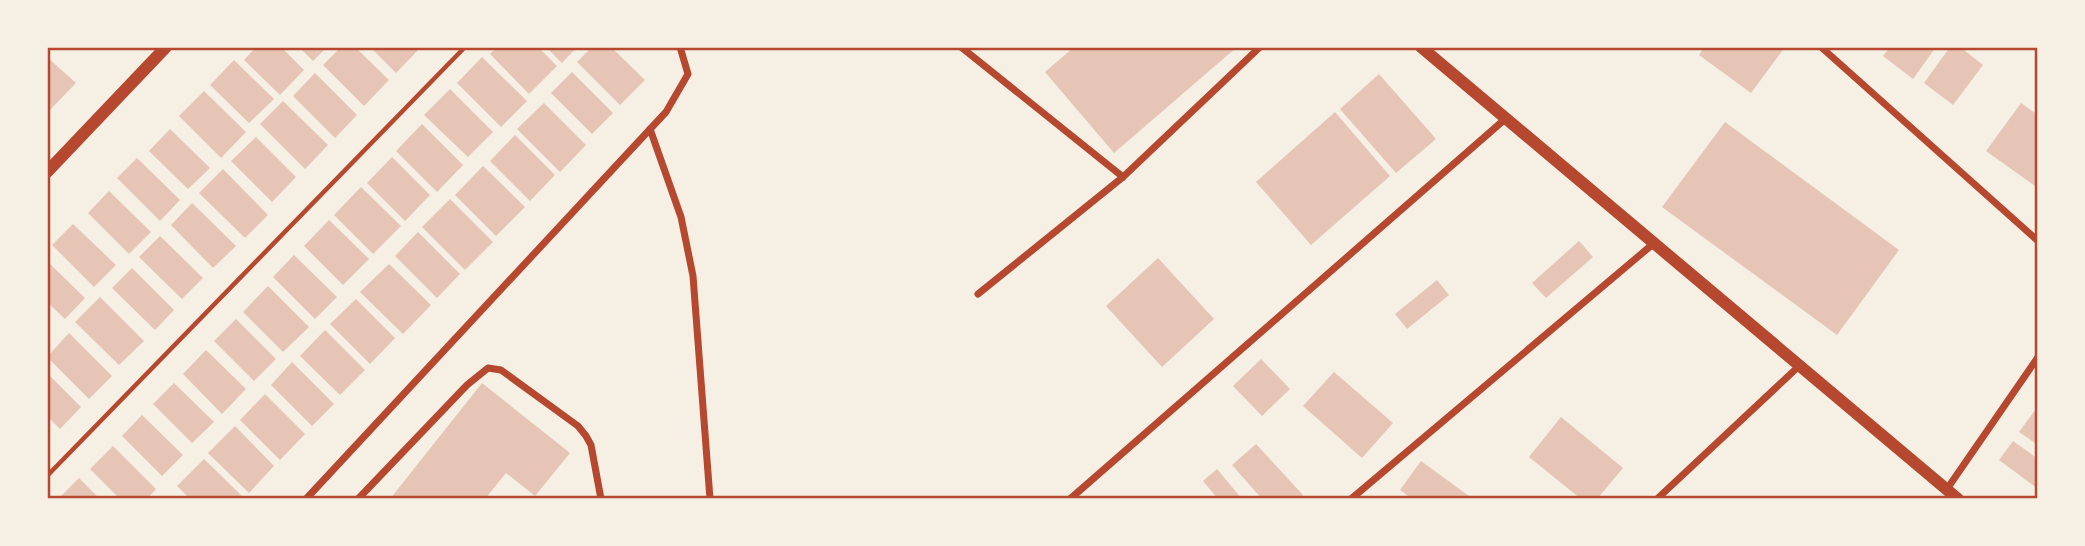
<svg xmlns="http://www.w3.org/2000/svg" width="2085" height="546" font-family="'Crimson Pro',serif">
  <rect width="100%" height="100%" fill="#f6efe4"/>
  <!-- building -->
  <g fill="#e6c5b7">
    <polygon points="256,47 281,47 304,70 280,95 244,60"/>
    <polygon points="299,47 327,47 313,61"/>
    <polygon points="341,47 355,47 389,80 364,106 323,65"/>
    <polygon points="370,47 421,47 396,73"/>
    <polygon points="497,47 538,47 557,66 529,94 490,54"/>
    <polygon points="546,47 577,47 562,63"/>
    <polygon points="592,47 611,47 645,80 620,105 577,62"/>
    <polygon points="1074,47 1237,47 1114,153 1045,72"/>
    <polygon points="1704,47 1785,47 1751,93 1699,55"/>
    <polygon points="1890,47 1936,47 1913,79 1883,56"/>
    <polygon points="1950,47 1960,47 1983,65 1953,105 1924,83"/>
    <polygon points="47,57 76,83 47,113"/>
    <polygon points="482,57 527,101 501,127 457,83"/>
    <polygon points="234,60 274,99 249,123 210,85"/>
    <polygon points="572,72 613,113 592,134 551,93"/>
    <polygon points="315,73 357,115 335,138 293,96"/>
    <polygon points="1379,74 1436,139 1396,173 1340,109"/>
    <polygon points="450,89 493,132 468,157 424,115"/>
    <polygon points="204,91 246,132 221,158 179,116"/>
    <polygon points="283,101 328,145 305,169 260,124"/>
    <polygon points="544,103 586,145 560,172 517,129"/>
    <polygon points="2021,103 2038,115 2038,188 1986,151"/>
    <polygon points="1335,112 1390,176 1311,245 1256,182"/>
    <polygon points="1725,122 1899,250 1837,335 1662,207"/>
    <polygon points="422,124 463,165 437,192 396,151"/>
    <polygon points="170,129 210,168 188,189 149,151"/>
    <polygon points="515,135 555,175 530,201 490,161"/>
    <polygon points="256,137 296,177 272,202 231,161"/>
    <polygon points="392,157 430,195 405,221 367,183"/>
    <polygon points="137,158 180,200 160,221 117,178"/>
    <polygon points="483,166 525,207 496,236 455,195"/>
    <polygon points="223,169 268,215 245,238 199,193"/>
    <polygon points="361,187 401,226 373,254 334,215"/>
    <polygon points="109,191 151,232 129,254 88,213"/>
    <polygon points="450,199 493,242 465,270 422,227"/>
    <polygon points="192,203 236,246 213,268 171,225"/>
    <polygon points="329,220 369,259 343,285 304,246"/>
    <polygon points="73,224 116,265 94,287 52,245"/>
    <polygon points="418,232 460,274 437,298 395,256"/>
    <polygon points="160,236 203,278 182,299 139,257"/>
    <polygon points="1579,241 1593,257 1546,298 1532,283"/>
    <polygon points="294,255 337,297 315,319 273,277"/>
    <polygon points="1158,258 1214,319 1162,367 1106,306"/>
    <polygon points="47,261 85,298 65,319 47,302"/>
    <polygon points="389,264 431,305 403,334 360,292"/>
    <polygon points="132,268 174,310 155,330 112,288"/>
    <polygon points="1437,280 1449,295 1407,329 1395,314"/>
    <polygon points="268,286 309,327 283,352 243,312"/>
    <polygon points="100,297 144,341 119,365 75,322"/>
    <polygon points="356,299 395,338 370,364 330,324"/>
    <polygon points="236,319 276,359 254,381 214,341"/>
    <polygon points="325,330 365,370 340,395 300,356"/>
    <polygon points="69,333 112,376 89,399 47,357"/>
    <polygon points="206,350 246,389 222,414 183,374"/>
    <polygon points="1261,359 1290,389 1262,416 1233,386"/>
    <polygon points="292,362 334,404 312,426 271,385"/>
    <polygon points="1334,372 1393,423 1362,458 1303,406"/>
    <polygon points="47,373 81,407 60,429 47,416"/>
    <polygon points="174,383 214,422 192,443 153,404"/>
    <polygon points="482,383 570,453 535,496 506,473 485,499 390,499"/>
    <polygon points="265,394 305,434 280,460 240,420"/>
    <polygon points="2038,406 2038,445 2019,432"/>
    <polygon points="142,415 183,455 162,476 122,436"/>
    <polygon points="1561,417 1623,468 1597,499 1581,499 1529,457"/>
    <polygon points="235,426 274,466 249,493 208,453"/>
    <polygon points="2013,441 2038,459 2038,489 1999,460"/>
    <polygon points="1256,444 1303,495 1299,499 1262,499 1232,465"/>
    <polygon points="113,446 156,489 147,499 120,499 90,469"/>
    <polygon points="204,459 245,499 190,499 177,486"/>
    <polygon points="1421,461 1473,499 1412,499 1400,490"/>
    <polygon points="1217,469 1242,499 1218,499 1203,481"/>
    <polygon points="79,478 100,499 58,499"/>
  </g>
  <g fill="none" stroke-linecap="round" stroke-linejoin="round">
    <!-- path -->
    <polyline stroke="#b5482f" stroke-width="4.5" points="47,476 465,47"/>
    <!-- minor -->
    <g stroke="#b5482f" stroke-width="7">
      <polyline points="961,47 1123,177"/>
      <polyline points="1821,47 2038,241"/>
      <polyline points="650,129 681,217 693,276 710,499"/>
      <polyline points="978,294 1123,177 1260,47"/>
      <polyline points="1947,489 2038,357"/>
      <polyline points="306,499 666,112 688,74 680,47"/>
      <polyline points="358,499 467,385 488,368 501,370 578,426 586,436 591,445 601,499"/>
      <polyline points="1070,499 1504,120"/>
      <polyline points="1351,499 1653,244"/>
      <polyline points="1657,499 1798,367"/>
    </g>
    <!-- tertiary -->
    <g stroke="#b5482f" stroke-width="12">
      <polyline points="1421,47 1958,499"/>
      <polyline points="47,172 166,47"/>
    </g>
  </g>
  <!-- border -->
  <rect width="2085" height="546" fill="none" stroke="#f6efe4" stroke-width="98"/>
  <rect x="49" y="49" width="1987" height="448" fill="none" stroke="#b5482f" stroke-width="2.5"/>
</svg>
